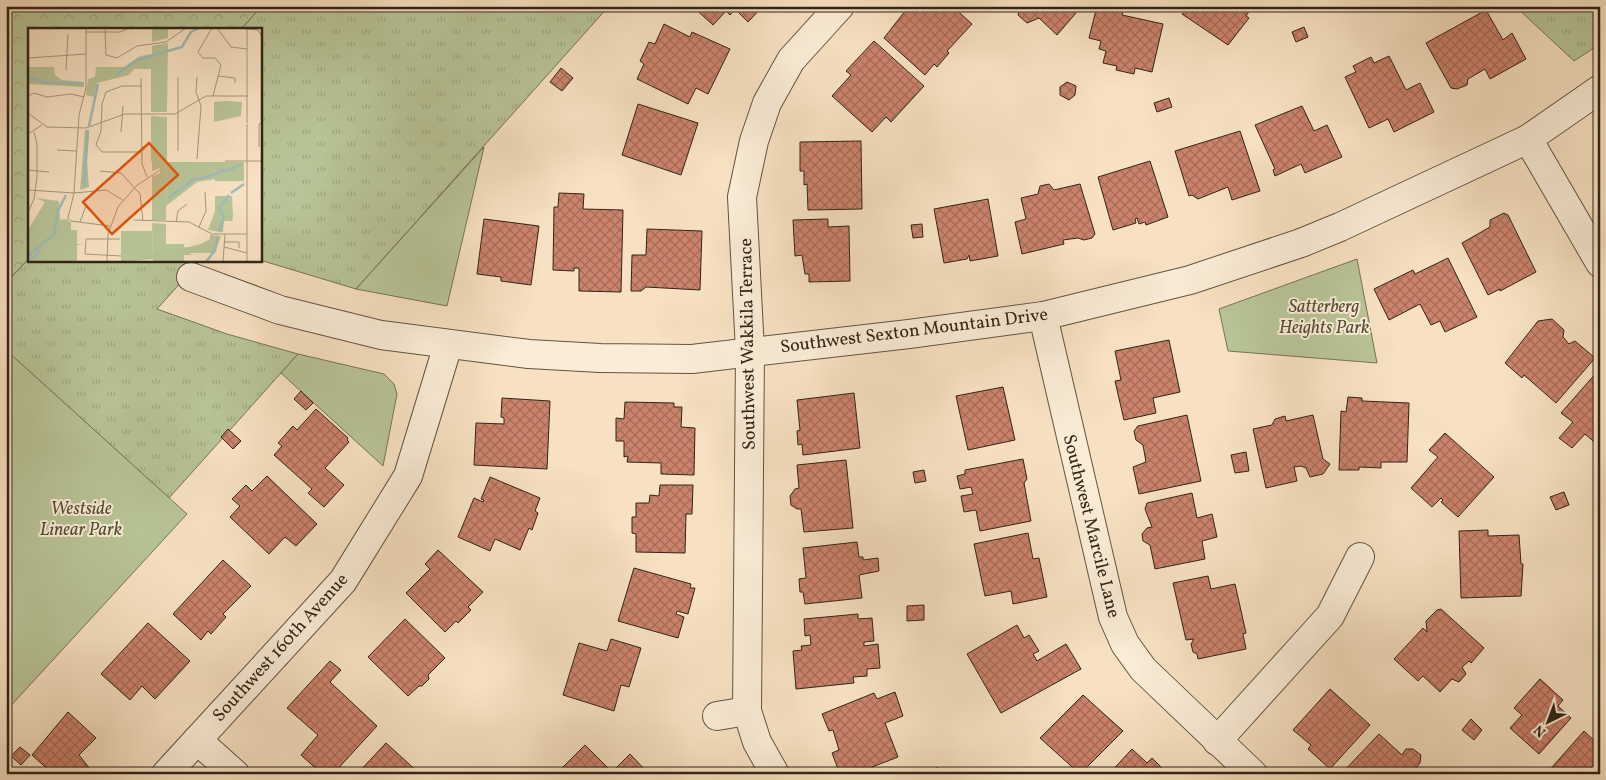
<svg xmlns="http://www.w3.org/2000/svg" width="1606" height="780" font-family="Vollkorn,serif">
  <defs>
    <pattern id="grass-tufts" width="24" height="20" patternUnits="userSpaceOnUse" patternTransform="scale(1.25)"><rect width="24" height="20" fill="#b8c497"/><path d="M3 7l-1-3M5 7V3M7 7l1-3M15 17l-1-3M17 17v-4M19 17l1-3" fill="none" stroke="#9ea881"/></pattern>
    <pattern id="forest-crowns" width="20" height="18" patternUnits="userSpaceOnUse" patternTransform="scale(1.25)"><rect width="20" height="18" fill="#b8c497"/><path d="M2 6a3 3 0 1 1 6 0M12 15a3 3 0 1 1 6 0" fill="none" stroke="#9ea881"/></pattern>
    <pattern id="building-cross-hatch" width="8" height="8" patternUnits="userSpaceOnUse" patternTransform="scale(1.25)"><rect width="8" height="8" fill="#cc836c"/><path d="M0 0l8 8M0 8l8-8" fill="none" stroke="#a66b58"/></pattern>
  </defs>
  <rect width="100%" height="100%" fill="#f7e1c2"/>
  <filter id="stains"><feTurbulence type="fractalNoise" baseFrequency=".004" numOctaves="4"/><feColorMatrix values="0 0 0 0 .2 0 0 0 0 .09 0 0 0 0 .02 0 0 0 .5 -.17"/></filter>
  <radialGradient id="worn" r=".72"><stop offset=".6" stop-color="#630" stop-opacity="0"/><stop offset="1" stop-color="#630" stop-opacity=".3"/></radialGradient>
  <!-- grass -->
  <g fill="url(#grass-tufts)" stroke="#747456">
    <polygon points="262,6 609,6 356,289 260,260 260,29 241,29"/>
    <polygon points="1515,6 1600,6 1600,44 1574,61"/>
    <polygon points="29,258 201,260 157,309 227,334 298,354 169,498 6,350 6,283"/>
  </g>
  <!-- forest -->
  <polygon fill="url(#forest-crowns)" stroke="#747456" points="6,6 262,6 241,29 29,29 29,258 6,283"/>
  <!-- park -->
  <g fill="#b8c497" stroke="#747456">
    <polygon points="484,147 447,306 356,289"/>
    <polygon points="1357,259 1377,363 1228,351 1219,309"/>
    <polygon points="6,350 187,514 6,711"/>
    <polygon points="298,354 384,374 394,384 397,394 383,466 281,373"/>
  </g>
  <!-- building -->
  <g fill="url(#building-cross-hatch)" stroke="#302516">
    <polygon points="692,6 763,6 748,22 735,9 730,15 726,11 713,25"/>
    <polygon points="909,6 952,6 972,24 947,51 949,53 937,67 934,64 925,75 884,38"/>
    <polygon points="1021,6 1082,6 1057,35 1039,18 1027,23 1018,15"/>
    <polygon points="1097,6 1123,11 1122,15 1163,24 1152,72 1135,68 1134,74 1116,70 1117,66 1103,63 1106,51 1099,49 1101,41 1089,38"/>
    <polygon points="1188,6 1253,6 1246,16 1249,18 1228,45 1182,14"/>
    <polygon points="1486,10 1503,40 1512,33 1526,59 1490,79 1485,69 1468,79 1467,85 1457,89 1451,88 1426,43"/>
    <polygon points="664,24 690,37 692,32 730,49 708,94 696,88 688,104 637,79 644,64 640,61 649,42 655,44"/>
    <polygon points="1304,27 1308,37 1296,42 1292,32"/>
    <polygon points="874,41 924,86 891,122 886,117 872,132 832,96 851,75 846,71"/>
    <polygon points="1389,56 1406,90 1420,83 1434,112 1394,132 1388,119 1369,128 1345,77 1356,72 1353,66 1371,57 1374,63"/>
    <polygon points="561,68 573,78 562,91 550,82"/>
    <polygon points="1067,82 1076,86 1075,95 1069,100 1060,95 1060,87"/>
    <polygon points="1169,98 1172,107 1157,112 1154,103"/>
    <polygon points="638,104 698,123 681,175 622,155"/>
    <polygon points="1302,106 1314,131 1327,125 1342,157 1305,173 1301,164 1275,176 1273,170 1275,169 1255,125"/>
    <polygon points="1240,131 1260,191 1232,200 1228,187 1198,199 1192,195 1189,196 1175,151"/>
    <polygon points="861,141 862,209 808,210 807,184 804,185 804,171 800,171 800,142"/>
    <polygon points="1150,161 1168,217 1146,225 1145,222 1139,224 1137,218 1135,219 1136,223 1113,230 1098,177"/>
    <polygon points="1049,184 1054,190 1080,184 1095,234 1092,238 1084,240 1078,238 1063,240 1064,244 1022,254 1015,222 1026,219 1021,198 1038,194 1040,186"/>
    <polygon points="559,193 584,194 583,209 623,210 621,292 579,291 579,268 574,268 574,271 553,270 554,207 558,207"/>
    <polygon points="988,199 998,256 970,261 969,255 967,259 944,263 934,209"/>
    <polygon points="1504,213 1508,215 1536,272 1500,291 1500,289 1488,295 1462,243 1490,227 1490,220"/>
    <polygon points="484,219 539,226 531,285 501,281 501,277 477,274"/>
    <polygon points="828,219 828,227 849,226 850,281 809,282 809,274 805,274 802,255 795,256 793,220"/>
    <polygon points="922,224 923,237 913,238 911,225"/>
    <polygon points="647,229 702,231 700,290 646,287 641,291 631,291 632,255 646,255"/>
    <polygon points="1448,258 1477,317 1445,332 1440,321 1431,325 1420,304 1389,320 1374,289 1413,270 1415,274"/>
    <polygon points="1552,319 1564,330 1563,337 1569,344 1575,341 1595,358 1556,403 1524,375 1522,378 1505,363 1538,321"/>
    <polygon points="1169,340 1180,392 1153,398 1156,413 1124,420 1115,381 1121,380 1115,351"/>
    <polygon points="1597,372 1600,375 1600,447 1585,434 1572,448 1559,438 1573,422 1561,413"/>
    <polygon points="1003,387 1015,440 968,450 956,396"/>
    <polygon points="301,391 313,403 306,410 294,399"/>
    <polygon points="854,393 860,448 803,455 802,444 798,445 797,431 800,430 797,400"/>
    <polygon points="1348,397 1362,398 1362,401 1409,403 1407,462 1381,462 1381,468 1359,467 1359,470 1339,470 1341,411 1346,412"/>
    <polygon points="502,398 550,401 547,469 474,465 476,423 504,424 504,418 501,417"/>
    <polygon points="625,402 674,403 674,407 682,407 681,427 695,428 694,475 661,474 661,463 627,462 628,456 624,457 624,441 616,441 616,418 624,419"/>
    <polygon points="316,409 348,438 347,440 349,442 325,468 344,485 324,507 308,493 312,489 274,455 282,446 278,443 293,426 297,430"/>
    <polygon points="1187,415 1201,481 1139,494 1133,467 1146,462 1143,445 1136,440 1134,431 1138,426"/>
    <polygon points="1313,415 1323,459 1330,464 1323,474 1310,477 1306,468 1301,466 1294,467 1297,481 1266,488 1253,429 1272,425 1275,419 1285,416 1286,421"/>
    <polygon points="228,429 241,441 233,449 221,437"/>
    <polygon points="1445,433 1494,477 1458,517 1441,502 1443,500 1441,498 1432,507 1411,488 1438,457 1429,450"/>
    <polygon points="1246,452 1249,471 1235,473 1231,455"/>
    <polygon points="1023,459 1027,479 1024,483 1031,521 980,531 976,510 964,512 961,496 973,494 971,487 960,489 957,476 965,474 965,470"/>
    <polygon points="846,460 853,528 804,532 801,509 797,509 791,505 790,496 795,489 799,488 797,465"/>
    <polygon points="924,470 926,481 915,483 913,472"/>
    <polygon points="267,476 317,524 296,546 285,537 269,554 230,517 240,506 232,499 246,485 252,491"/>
    <polygon points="490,477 540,498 535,511 538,513 532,530 529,528 520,550 495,539 490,551 458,537 474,498 483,502 484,500 481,499"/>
    <polygon points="660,485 693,485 692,514 686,514 685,553 636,552 636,534 632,533 632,517 636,517 636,503 649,503 650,495 659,496"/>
    <polygon points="1564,492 1569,505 1556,510 1550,497"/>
    <polygon points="1192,493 1197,518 1212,514 1217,537 1202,541 1205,559 1155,569 1150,545 1143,541 1142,534 1147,528 1152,527 1145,509 1147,503"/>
    <polygon points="1488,530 1488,536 1519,535 1521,564 1523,564 1521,596 1461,598 1459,531"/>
    <polygon points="1028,533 1033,559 1039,558 1047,597 1013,604 1011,591 985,596 974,544"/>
    <polygon points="857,542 859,557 863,557 863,560 878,558 879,571 859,575 862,598 805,604 803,592 800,592 799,579 806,578 803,548"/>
    <polygon points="438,550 483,592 468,607 471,610 458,623 456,621 445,632 406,593 430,569 425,564"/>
    <polygon points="223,560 251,586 223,614 226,617 211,634 208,631 201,640 173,614"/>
    <polygon points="634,568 691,584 690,588 695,588 688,614 677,611 676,614 684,617 678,638 618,621"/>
    <polygon points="1208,576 1211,589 1235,584 1246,633 1243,634 1246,649 1198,659 1197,654 1193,652 1191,644 1194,639 1186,640 1173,583"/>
    <polygon points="924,605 924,620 907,621 907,606"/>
    <polygon points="1441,609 1484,648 1471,663 1469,661 1462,667 1466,674 1459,682 1452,679 1440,692 1423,676 1418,681 1394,659 1423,628 1427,632 1426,621 1437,610"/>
    <polygon points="858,614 858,619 872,618 874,641 864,642 864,646 878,644 880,668 867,669 867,676 853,677 854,683 796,689 793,651 802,650 801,646 811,645 810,635 805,636 804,619"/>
    <polygon points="405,619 445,658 428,675 429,679 422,686 419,686 408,696 368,657"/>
    <polygon points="148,623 190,661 155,699 142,686 130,700 101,674"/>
    <polygon points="1017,625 1024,638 1029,635 1039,651 1033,654 1037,661 1066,644 1081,669 1001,713 967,654"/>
    <polygon points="611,639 641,648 629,687 621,685 614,711 563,695 579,643 607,651"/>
    <polygon points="330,661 341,670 330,682 377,726 333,774 322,774 301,755 318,735 287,708"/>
    <polygon points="1540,679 1563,700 1558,706 1571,718 1539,754 1510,728 1522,715 1514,708"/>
    <polygon points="1330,689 1370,725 1330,769 1308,749 1311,745 1293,730"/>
    <polygon points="895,692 903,716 885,723 898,757 872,767 875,774 840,774 832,753 839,750 833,730 829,731 822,714 874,693 877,699"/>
    <polygon points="1083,695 1123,731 1080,774 1040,738"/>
    <polygon points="68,712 96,738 79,755 90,769 86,774 53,774 32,755"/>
    <polygon points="1471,719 1482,730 1474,740 1462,730"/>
    <polygon points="1584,731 1600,746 1600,758 1588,771 1591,774 1546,774"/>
    <polygon points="1379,734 1402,755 1406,749 1413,749 1421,755 1420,763 1416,768 1423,774 1341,774"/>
    <polygon points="386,743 420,774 357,774"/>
    <polygon points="585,745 612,772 630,754 649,774 556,774"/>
    <polygon points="20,747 30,755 21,765 11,756"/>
    <polygon points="1132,749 1147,763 1152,758 1168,774 1109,774"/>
    <polygon points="937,767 944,774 930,774"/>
  </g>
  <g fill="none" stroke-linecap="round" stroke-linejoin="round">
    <defs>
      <g id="minor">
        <polyline points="1528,139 1600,263"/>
        <polyline points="191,277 280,310 381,335 529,354 600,358 692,359 909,334 1043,316 1190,280 1301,243 1340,227 1528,139 1600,89"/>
        <polyline points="1043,316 1113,617 1125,644 1143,669 1253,774"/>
        <polyline points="717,716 747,711"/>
        <polyline points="197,740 235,774"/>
        <polyline points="1217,741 1330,616 1360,557"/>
        <polyline points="166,774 343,581 408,476 448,345"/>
        <polyline points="775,774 757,742 747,711 750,351 742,197 754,141 767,103 791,60 840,6"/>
      </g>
    </defs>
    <!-- minor casing -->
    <use href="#minor" stroke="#625441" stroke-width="30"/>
    <!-- minor -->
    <use href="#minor" stroke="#faecd7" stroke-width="28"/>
  </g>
  <g text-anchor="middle" stroke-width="4" stroke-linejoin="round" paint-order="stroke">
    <!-- park labels -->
    <g font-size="18" font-style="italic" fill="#524d36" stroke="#faecd7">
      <text x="1324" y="312">Satterberg<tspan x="1324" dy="21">Heights Park</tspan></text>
      <text x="81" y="514">Westside<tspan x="81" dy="21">Linear Park</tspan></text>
    </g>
    <!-- street labels -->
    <g font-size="18" fill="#302516" stroke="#faecd7">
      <text transform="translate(914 330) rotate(-7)" y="6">Southwest Sexton Mountain Drive</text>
      <text transform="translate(747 344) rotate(-91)" y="6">Southwest Wakkila Terrace</text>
      <text transform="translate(1092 526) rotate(76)" y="6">Southwest Marcile Lane</text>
      <text transform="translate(280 647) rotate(-48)" y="6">Southwest 160th Avenue</text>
    </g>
  </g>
  <!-- overview -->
  <g transform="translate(28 28)">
    <rect width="234" height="234" fill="#f7e1c2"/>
    <path d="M124,133H139L138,192H124V148L132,145V140L124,143ZM187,134H216V153H187ZM124,195L138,196V234H125Z" fill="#b8c497"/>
    <path d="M57,102H61L59,132L61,159L52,162ZM139,134H187V151L169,154L138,178ZM187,168H204L205,188L204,193H196L195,204L180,202L187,183ZM8,170L31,173L32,192L39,191L43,195V202H49V216H56L49,217V234H0V202L17,174ZM93,203H124L125,231L93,234ZM138,216H156V219L160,220L162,226L167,227L170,234L167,227H156V234H138Z" fill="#b8c497"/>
    <path d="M124,0H140V10L124,14ZM140,15L139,84H123V41H106L101,47L69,55L66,69L58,67L60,51L67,49L68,39H96L112,28L124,26V18ZM0,39H26L27,47L34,52L56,54V59L0,56ZM199,73L214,74L213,88L186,94V74ZM123,88L139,89V133H123ZM182,207L193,208L187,225H156V220L173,216L182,211Z" fill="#b8c497"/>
    <path fill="none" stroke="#9ebcb9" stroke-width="2.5" d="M88,47L109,32L154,19L163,4L171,0M0,49L18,55H32M34,55L56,56M61,98L70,56M56,158L60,102M203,165L216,156M140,170L166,151L180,149L195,142L200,143L214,136M191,204L196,189L191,180L201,167M0,228L26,206L30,183L38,167M0,233L8,228L13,217M178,234L187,222L190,208"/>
    <path fill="none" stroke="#a7967d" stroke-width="1" d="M58,0V60L51,87L46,165L40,190L43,193L82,198M77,0L78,27L89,30L109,18L138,14L158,0M184,0L170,24L175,30H187L193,37L185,68M189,0L203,19L219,21M219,1L230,2L234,9M58,4H92L101,0M0,30L58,26M38,42L40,6M190,48L207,50V55M113,50L114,136L119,149M0,68L6,65L19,69L43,66L56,69M0,85L19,99L58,100L97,86H147L178,68H220M219,95V0M219,96V234M93,104L95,78M0,106L14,97M231,119V96L234,95M29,122L48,123M150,123V49M114,124H74L68,117L73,103L74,76L78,64L94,58H114M169,131L173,78L168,64L169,49M197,133H234M0,142L21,144M72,143L93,145L112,166L115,193M0,162L46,165L78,162L95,172M0,184L6,171L9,149V116L6,104M106,192L161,194L184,206H219M52,194L58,178M148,194L150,183L159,176M171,199L178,183L177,164M92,211H58L57,226L93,228M197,214H211V220M196,219L219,225M79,234L80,206L90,179L108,158L132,142M195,234L197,206"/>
    <path fill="#df560c" fill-opacity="0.15" stroke="#df560c" stroke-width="2.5" d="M121,115L150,147L84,206L55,174Z"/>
    <rect width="234" height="234" fill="none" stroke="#302516" stroke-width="2.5"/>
  </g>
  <!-- margin -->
  <rect width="1606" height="780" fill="none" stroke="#f7e1c2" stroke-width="25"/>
  <rect x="8" y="8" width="1591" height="765" fill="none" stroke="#302516" stroke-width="2.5"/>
  <rect x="12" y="12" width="1581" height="755" fill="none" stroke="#302516"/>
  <!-- north arrow -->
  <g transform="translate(1548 722) rotate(222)" stroke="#faecd7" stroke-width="4" paint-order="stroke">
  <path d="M0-4L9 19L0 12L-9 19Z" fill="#302516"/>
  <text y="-8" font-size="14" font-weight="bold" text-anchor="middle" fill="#302516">N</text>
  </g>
  <rect width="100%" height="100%" filter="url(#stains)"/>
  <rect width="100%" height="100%" fill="url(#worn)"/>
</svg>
